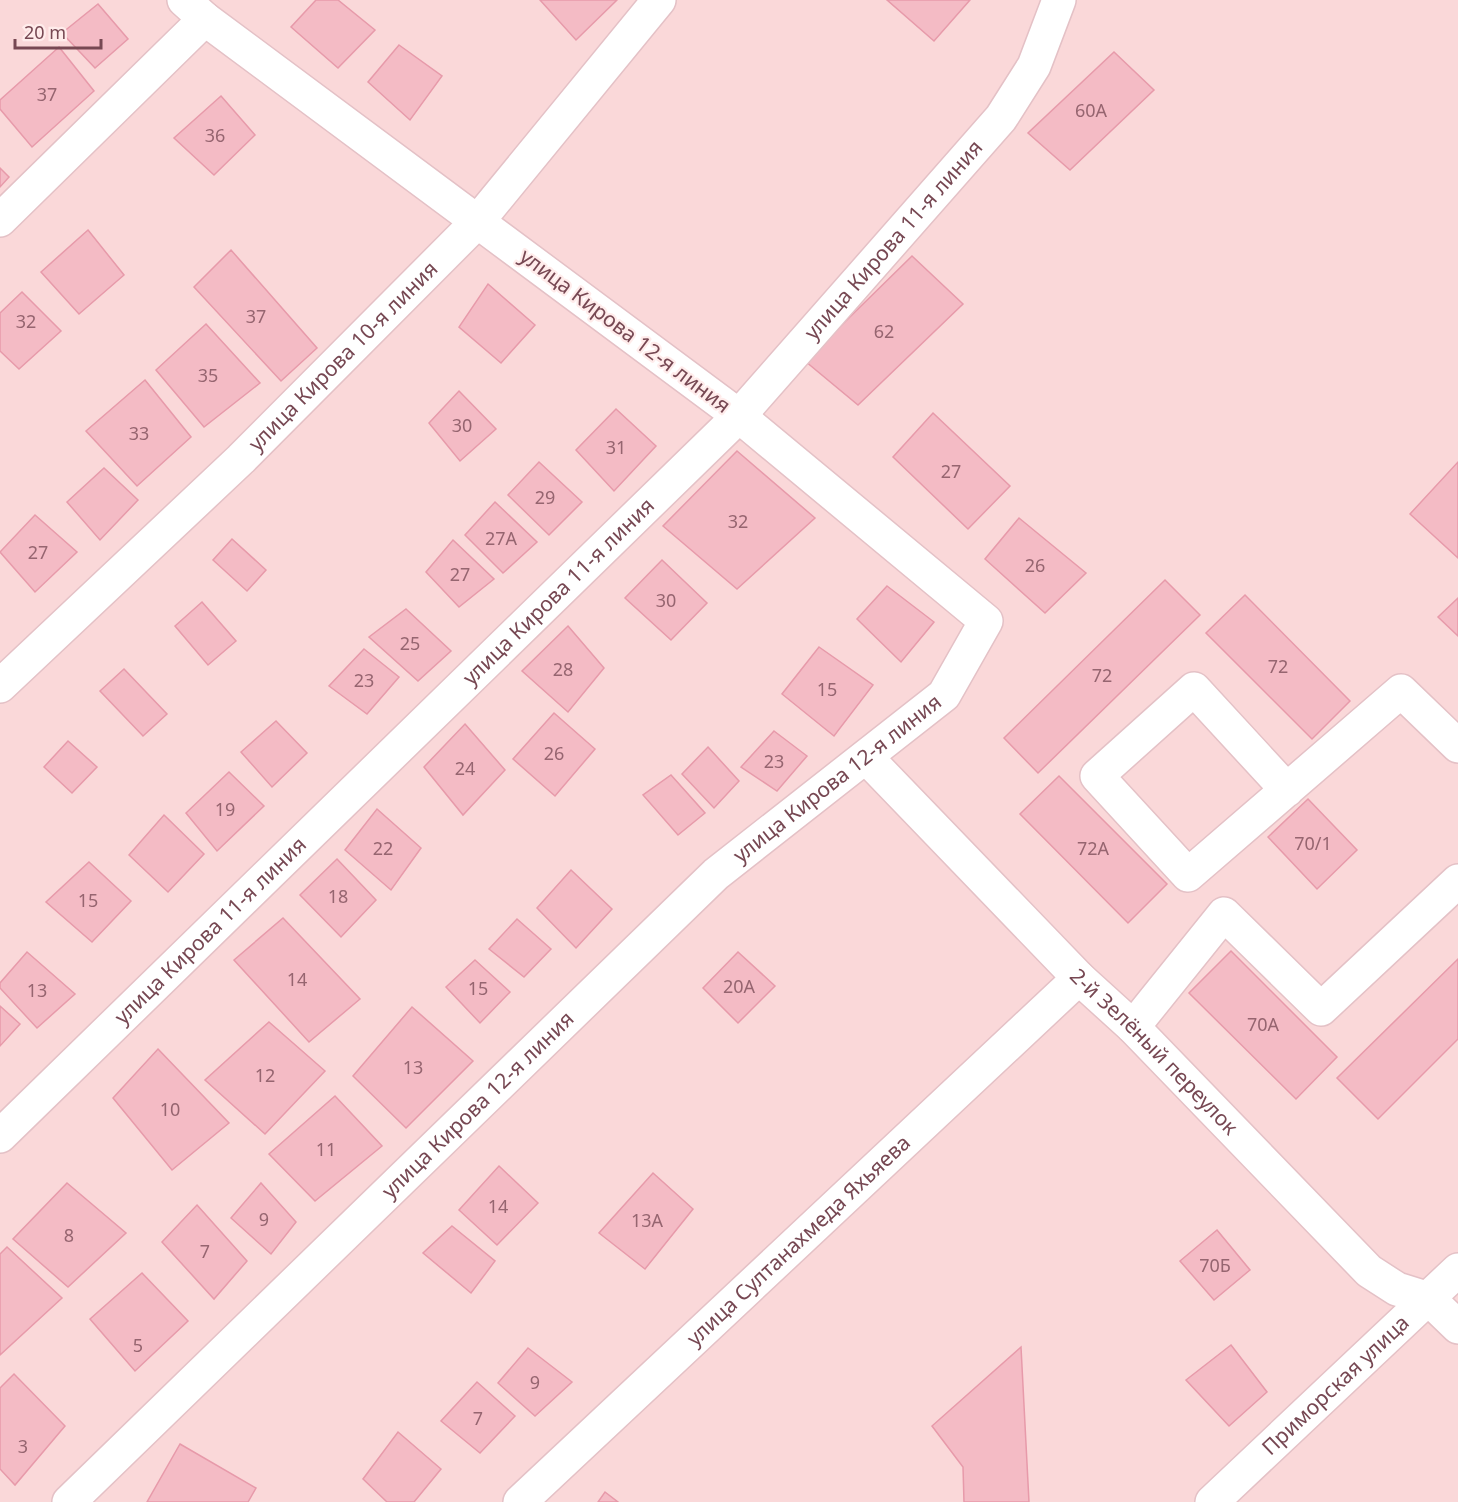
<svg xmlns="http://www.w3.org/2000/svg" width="1458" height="1502" font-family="'Noto Sans',sans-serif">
  <rect width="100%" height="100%" fill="#fde5e4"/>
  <!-- residential -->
  <rect fill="#fad8d9" x="0" y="0" width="1458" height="1502"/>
  <!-- building -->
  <g fill="#f4bbc5" stroke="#e79aaa" stroke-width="1.5">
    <polygon points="316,0 338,0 375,30 338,68 291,27"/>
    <polygon points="540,0 617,0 576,40"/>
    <polygon points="887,0 970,0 934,41"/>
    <polygon points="98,4 128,39 95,68 62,33"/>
    <polygon points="399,45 442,76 410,120 368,82"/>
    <polygon points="59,47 94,91 32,147 0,109 0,100"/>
    <polygon points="1114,52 1154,90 1070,170 1028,133"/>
    <polygon points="221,96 255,135 214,175 174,138"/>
    <polygon points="0,168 9,177 0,187"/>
    <polygon points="88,230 124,275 79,314 41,272"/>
    <polygon points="231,250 317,348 281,381 194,287"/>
    <polygon points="912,256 963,304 858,405 805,361"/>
    <polygon points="488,284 535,325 501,363 459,327"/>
    <polygon points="22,292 61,331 19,369 0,351 0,313"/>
    <polygon points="206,324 260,383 204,427 156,370"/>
    <polygon points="145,380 191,437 137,486 86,431"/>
    <polygon points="459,391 496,429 460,461 429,423"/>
    <polygon points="616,409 656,446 614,491 576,450"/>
    <polygon points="933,413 1010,486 968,529 893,457"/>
    <polygon points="737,451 815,518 737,589 663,526"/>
    <polygon points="539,462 582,502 549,535 508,495"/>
    <polygon points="1458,462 1458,558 1410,514"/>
    <polygon points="104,468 138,500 100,540 67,502"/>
    <polygon points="495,502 537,542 503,573 465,535"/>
    <polygon points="35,515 77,552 35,592 0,552"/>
    <polygon points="1019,518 1086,573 1045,613 985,559"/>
    <polygon points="232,539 266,570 247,591 213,560"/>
    <polygon points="453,540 494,579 459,607 426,572"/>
    <polygon points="662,560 707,603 671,640 625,598"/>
    <polygon points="1165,580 1200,615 1038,773 1004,738"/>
    <polygon points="887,586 934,622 901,662 857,619"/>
    <polygon points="1245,595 1350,701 1312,739 1206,633"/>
    <polygon points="1458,598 1458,636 1438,617"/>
    <polygon points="202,602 236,641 208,665 175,626"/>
    <polygon points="406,609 451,651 418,681 369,637"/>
    <polygon points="568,626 604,668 568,712 522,671"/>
    <polygon points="819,647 873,685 834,736 782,694"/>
    <polygon points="364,649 399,677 367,714 329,686"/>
    <polygon points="124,669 167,714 143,736 100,691"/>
    <polygon points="554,713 595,749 555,796 513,759"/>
    <polygon points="276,721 307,753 272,787 241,752"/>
    <polygon points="465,724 505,770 463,815 424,767"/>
    <polygon points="774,731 807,756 777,791 741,767"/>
    <polygon points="68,741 97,767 72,793 44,767"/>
    <polygon points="708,747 739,781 714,808 682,774"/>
    <polygon points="229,772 264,806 217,851 186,813"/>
    <polygon points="671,775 705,813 678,835 643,795"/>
    <polygon points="1059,776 1167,884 1128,923 1020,814"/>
    <polygon points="1308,799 1357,850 1317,889 1268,837"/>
    <polygon points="377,809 421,848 391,890 345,850"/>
    <polygon points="164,815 204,854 168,892 129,855"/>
    <polygon points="337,859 376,900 341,937 300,895"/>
    <polygon points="89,862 131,901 92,942 46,902"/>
    <polygon points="571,870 612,909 576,948 537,908"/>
    <polygon points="283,918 360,999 309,1042 234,960"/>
    <polygon points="517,919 551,949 524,977 489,949"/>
    <polygon points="1231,951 1337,1057 1296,1099 1189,993"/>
    <polygon points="27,952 75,994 37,1028 0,988 0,983"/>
    <polygon points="738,952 775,986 738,1023 703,988"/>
    <polygon points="1458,959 1458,1039 1378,1119 1337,1078"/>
    <polygon points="475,960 510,992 480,1023 446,987"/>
    <polygon points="0,1006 20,1024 0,1046"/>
    <polygon points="412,1007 473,1061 406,1128 353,1076"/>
    <polygon points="269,1022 325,1071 265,1134 205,1080"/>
    <polygon points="158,1049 229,1123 172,1170 113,1098"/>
    <polygon points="335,1096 382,1146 315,1201 269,1154"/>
    <polygon points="499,1166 538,1203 497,1245 459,1210"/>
    <polygon points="653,1173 693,1209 645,1269 599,1233"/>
    <polygon points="67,1183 126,1233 68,1287 13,1239"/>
    <polygon points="261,1183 296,1222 271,1254 231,1218"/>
    <polygon points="197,1205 247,1261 214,1299 162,1242"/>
    <polygon points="452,1226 495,1261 471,1293 423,1253"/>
    <polygon points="1217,1230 1250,1270 1214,1300 1180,1261"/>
    <polygon points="7,1247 62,1298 0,1355 0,1254"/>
    <polygon points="142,1273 188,1321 135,1371 90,1319"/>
    <polygon points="1231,1345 1267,1392 1229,1426 1186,1380"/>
    <polygon points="1021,1347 1029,1502 964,1502 963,1467 932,1426"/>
    <polygon points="528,1348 572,1382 535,1416 498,1383"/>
    <polygon points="14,1374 65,1426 15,1485 0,1469 0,1388"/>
    <polygon points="477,1382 515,1416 480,1453 441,1421"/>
    <polygon points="398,1432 441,1469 414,1502 387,1502 363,1479"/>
    <polygon points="180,1444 256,1488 248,1502 147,1502"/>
    <polygon points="605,1492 618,1502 598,1502"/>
  </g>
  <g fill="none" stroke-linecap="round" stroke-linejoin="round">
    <defs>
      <g id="minor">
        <polyline points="0,220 205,19"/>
        <path id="s1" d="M0,686L241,459L478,221L659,0"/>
        <path id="s2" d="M866,757L1079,978L1133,1027L1369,1271L1397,1289L1429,1299L1458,1327"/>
        <polyline points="1287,790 1194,689 1097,776 1188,875 1401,691 1458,746"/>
        <polyline points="1133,1027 1224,914 1321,1009 1458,881"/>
        <path id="s3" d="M0,1136L739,416L1001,118L1034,66L1059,0"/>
        <path id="s4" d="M69,1502L716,874L944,695L986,621L739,416L205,19L184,0"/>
        <path id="s5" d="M520,1502L1079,978"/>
        <path id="s6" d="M1212,1502L1458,1270"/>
      </g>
    </defs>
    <!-- minor casing -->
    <use href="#minor" stroke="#e4c1c6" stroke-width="36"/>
    <!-- minor -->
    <use href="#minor" stroke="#fff" stroke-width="33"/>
  </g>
  <g text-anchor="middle" stroke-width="4.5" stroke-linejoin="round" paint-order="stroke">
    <!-- number labels -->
    <g font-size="18" fill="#966570">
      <text x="47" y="101">37</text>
      <text x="1091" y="117">60А</text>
      <text x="215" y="142">36</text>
      <text x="256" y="323">37</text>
      <text x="26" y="328">32</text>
      <text x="884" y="338">62</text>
      <text x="208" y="382">35</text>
      <text x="462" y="432">30</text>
      <text x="139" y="440">33</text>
      <text x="616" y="454">31</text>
      <text x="951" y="478">27</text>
      <text x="545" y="504">29</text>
      <text x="738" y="528">32</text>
      <text x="501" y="545">27А</text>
      <text x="38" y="559">27</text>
      <text x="1035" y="572">26</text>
      <text x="460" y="581">27</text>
      <text x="666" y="607">30</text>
      <text x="410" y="650">25</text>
      <text x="1278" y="673">72</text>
      <text x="563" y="676">28</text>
      <text x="1102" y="682">72</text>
      <text x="364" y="687">23</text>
      <text x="827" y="696">15</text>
      <text x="554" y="760">26</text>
      <text x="774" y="768">23</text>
      <text x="465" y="775">24</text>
      <text x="225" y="816">19</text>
      <text x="1313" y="850">70/1</text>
      <text x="383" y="855">22</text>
      <text x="1093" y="855">72А</text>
      <text x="338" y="903">18</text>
      <text x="88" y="907">15</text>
      <text x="297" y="986">14</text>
      <text x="739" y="993">20А</text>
      <text x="478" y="995">15</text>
      <text x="37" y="997">13</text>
      <text x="1263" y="1031">70А</text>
      <text x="413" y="1074">13</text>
      <text x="265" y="1082">12</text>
      <text x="170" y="1116">10</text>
      <text x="326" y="1156">11</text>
      <text x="498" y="1213">14</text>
      <text x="264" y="1226">9</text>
      <text x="647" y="1227">13А</text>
      <text x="69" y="1242">8</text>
      <text x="205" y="1258">7</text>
      <text x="1215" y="1272">70Б</text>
      <text x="138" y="1352">5</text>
      <text x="535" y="1389">9</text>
      <text x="478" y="1425">7</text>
      <text x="23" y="1453">3</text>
    </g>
    <!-- street labels -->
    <g font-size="21" fill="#774853" stroke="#ffeceb">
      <text dy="7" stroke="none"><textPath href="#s3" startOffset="1266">улица Кирова 11-я линия</textPath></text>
      <text transform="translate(625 331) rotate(37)" y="7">улица Кирова 12-я линия</text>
      <text dy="7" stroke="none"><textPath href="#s1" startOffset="476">улица Кирова 10-я линия</textPath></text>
      <text dy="7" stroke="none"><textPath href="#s3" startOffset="780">улица Кирова 11-я линия</textPath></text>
      <text dy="7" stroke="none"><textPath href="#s4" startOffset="1056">улица Кирова 12-я линия</textPath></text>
      <text dy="7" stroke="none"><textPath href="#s3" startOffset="294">улица Кирова 11-я линия</textPath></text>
      <text dy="7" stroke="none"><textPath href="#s2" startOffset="412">2-й Зелёный переулок</textPath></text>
      <text dy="7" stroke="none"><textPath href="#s4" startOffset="570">улица Кирова 12-я линия</textPath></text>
      <text dy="7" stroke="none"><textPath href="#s5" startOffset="382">улица Султанахмеда Яхьяева</textPath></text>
      <text dy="7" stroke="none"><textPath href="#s6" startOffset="170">Приморская улица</textPath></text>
    </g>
  </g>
  <!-- scale -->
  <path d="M15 39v9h86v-9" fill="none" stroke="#774853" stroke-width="3"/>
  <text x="24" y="39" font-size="18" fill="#774853" stroke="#ffeceb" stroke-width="4.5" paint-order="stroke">20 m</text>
</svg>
